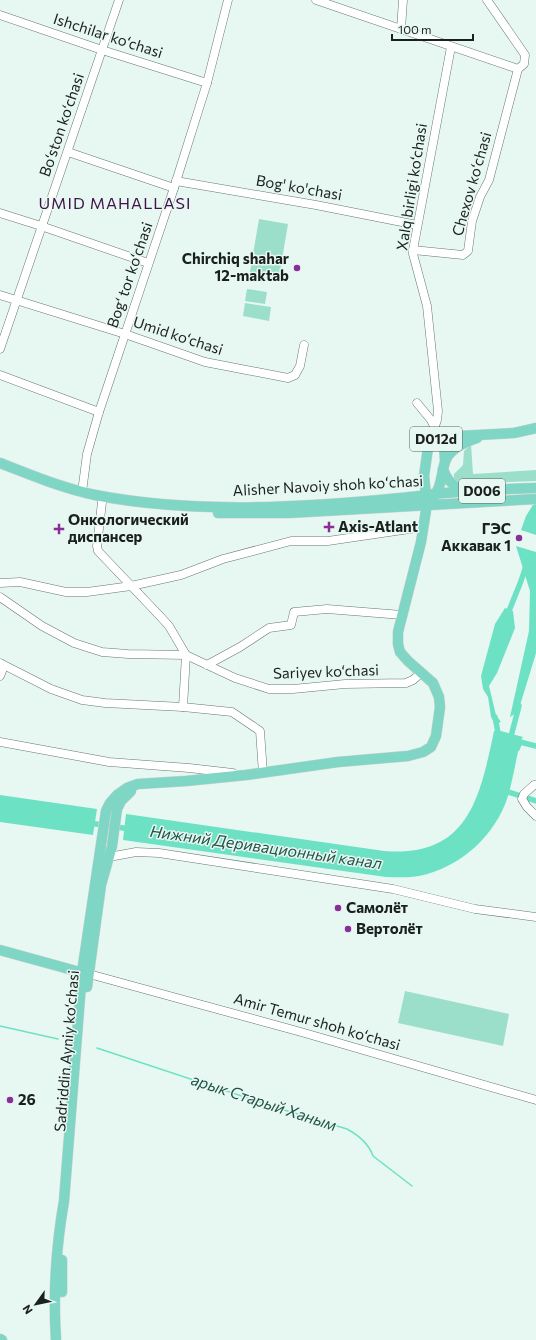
<svg xmlns="http://www.w3.org/2000/svg" width="536" height="1340" font-family="Commissioner,sans-serif">
  <rect width="100%" height="100%" fill="#e7f7f2"/>
  <!-- green -->
  <g fill="#9bdfcb">
    <polygon points="259,219 288,224 279,277 250,272"/>
    <polygon points="247,289 267,292 265,304 245,301"/>
    <polygon points="245,303 271,307 269,321 243,316"/>
    <polygon points="471,444 473,474 536,470 536,481 459,484 454,480 454,474 463,465 464,451"/>
    <polygon points="405,991 509,1014 503,1046 398,1023"/>
  </g>
  <!-- water -->
  <g fill="#6de1c4">
    <polygon points="536,500 536,535 521,530 526,516"/>
    <polygon points="516,546 536,552 536,653 518,712 510,717 529,631 530,591"/>
    <polygon points="505,608 513,611 515,628 497,673 489,686 496,715 501,722 495,724 491,717 488,697 483,689 481,676 495,624"/>
    <path d="M497,730L523,737L520,742C516,760 513,779 508,796C496,835 460,868 419,876C408,878 397,877 386,877L123,840L126,814L384,851C468,858 480,798 494,731Z"/>
    <polygon points="0,795 97,809 93,835 0,822"/>
  </g>
  <g fill="none" stroke-linecap="round" stroke-linejoin="round">
    <!-- stream -->
    <g stroke="#6de1c4" stroke-width="1.5">
      <polyline points="0,1026 58,1039"/>
      <path d="M97,1048L281,1109L347,1129C358,1135 369,1144 373,1156L412,1186"/>
    </g>
    <!-- canal -->
    <g stroke="#6de1c4" stroke-width="5.5">
      <polyline points="507,616 521,581 526,566"/>
      <polyline points="495,717 499,738"/>
      <polyline points="510,740 519,706"/>
      <polyline points="517,749 520,742 536,746"/>
      <polyline points="502,790 536,801"/>
      <polyline points="89,823 130,829"/>
    </g>
    <defs>
      <g id="minor">
        <polyline points="316,0 518,69"/>
        <polyline points="487,0 525,55 524,64 518,69"/>
        <polyline points="0,15 102,50 207,83"/>
        <polyline points="401,29 403,0"/>
        <polyline points="68,152 174,188"/>
        <polyline points="176,181 316,205 417,225"/>
        <polyline points="0,213 41,226 148,263"/>
        <polyline points="413,250 463,255 468,251 472,221 480,197 489,180 518,69"/>
        <polyline points="0,295 125,334 205,362 288,378 295,375 300,366 304,345"/>
        <polyline points="0,349 119,0"/>
        <polyline points="0,375 99,412"/>
        <polyline points="417,403 431,420 436,430"/>
        <polyline points="428,447 437,420 438,411 427,306 413,254 413,250 451,47"/>
        <polyline points="82,492 87,454 99,412 174,188 207,83 228,0"/>
        <polyline points="102,502 97,546 98,551 158,614 169,626 186,655 183,707"/>
        <polyline points="0,583 20,582 66,592 87,592 131,586 181,575 223,559 291,541 328,541 423,527"/>
        <polyline points="0,597 42,626 74,643 102,652 128,654 186,655 235,678 269,689 293,689 345,684 406,683 413,680 421,673"/>
        <polyline points="0,663 51,689 82,700 105,703 183,707 232,712 260,731 263,773"/>
        <polyline points="207,665 240,647 269,628 291,625 294,612 327,609 402,615"/>
        <polyline points="0,676 4,666"/>
        <polyline points="0,742 109,762 189,768 233,773"/>
        <polyline points="536,785 534,785 524,794 522,799 527,807 536,816"/>
        <polyline points="109,857 136,852 159,853 393,889 475,909 536,917"/>
        <polyline points="89,974 301,1032 536,1100"/>
      </g>
      <g id="major">
        <polyline points="441,437 444,445 445,461"/>
        <path d="M0,463C31,475 62,488 95,495C193,514 301,508 400,498C415,497 430,494 445,493C475,490 506,489 536,488"/>
        <path d="M443,469C447,481 454,487 465,491"/>
        <path d="M433,498C442,487 441,474 445,462C449,449 465,442 477,438"/>
        <polyline points="218,513 289,513 536,499"/>
        <polyline points="0,950 87,974"/>
        <polyline points="87,987 101,885 112,846 117,809 121,801 131,791"/>
        <polyline points="62,1260 62,1292"/>
        <polyline points="0,1339 2,1340"/>
        <path d="M56,1340C53,1294 56,1247 64,1201L82,972L106,811L110,803L117,795L127,788L138,784L186,781L246,775L338,762L408,756L423,752L431,747L436,736L440,707L439,697L433,683L408,661L400,652L398,644V632L421,542L427,504L424,476L428,448L433,442L441,437L514,433L536,428"/>
      </g>
    </defs>
    <!-- minor casing -->
    <use href="#minor" stroke="#687772" stroke-width="9"/>
    <!-- major casing -->
    <use href="#major" stroke="#d1d2d2" stroke-width="11"/>
    <!-- minor -->
    <use href="#minor" stroke="#fff" stroke-width="8"/>
    <!-- major -->
    <use href="#major" stroke="#7fd6c4" stroke-width="10"/>
  </g>
  <!-- markers -->
  <g fill="#892d98" stroke="#e7f7f2" stroke-width="1.5">
    <circle cx="297" cy="268" r="4"/>
    <path d="M327 521h4v4h4v4h-4v4h-4v-4h-4v-4h4z"/>
    <path d="M57 523h4v4h4v4h-4v4h-4v-4h-4v-4h4z"/>
    <circle cx="519" cy="538" r="4"/>
    <circle cx="338" cy="908" r="4"/>
    <circle cx="348" cy="929" r="4"/>
    <circle cx="10" cy="1100" r="4"/>
  </g>
  <g text-anchor="middle" stroke-width="3" stroke-linejoin="round" paint-order="stroke">
    <!-- shield labels -->
    <g fill="#e7f7f2" stroke="#58605e" stroke-width="1">
      <rect x="410" y="427" width="52" height="24" rx="3"/>
      <rect x="459" y="479" width="46" height="24" rx="3"/>
    </g>
    <g font-size="14" font-weight="bold" fill="#1a201e">
      <text x="436" y="444">D012d</text>
      <text x="482" y="496">D006</text>
    </g>
    <!-- street labels -->
    <g font-size="15" fill="#1a201e" stroke="#e7f7f2">
      <text transform="translate(108 36) rotate(18)" y="5">Ishchilar ko‘chasi</text>
      <text transform="translate(62 125) rotate(-71)" y="5">Bo‘ston ko‘chasi</text>
      <text transform="translate(472 184) rotate(-74)" y="5">Chexov ko‘chasi</text>
      <text transform="translate(412 187) rotate(-81)" y="5">Xalq birligi ko‘chasi</text>
      <text transform="translate(299 188) rotate(10)" y="5">Bog' ko'chasi</text>
      <text transform="translate(130 275) rotate(-71)" y="5">Bog‘ tor ko‘chasi</text>
      <text transform="translate(178 336) rotate(18)" y="5">Umid ko‘chasi</text>
      <text transform="translate(328 486) rotate(-3)" y="5">Alisher Navoiy shoh koʻchasi</text>
      <text transform="translate(326 672) rotate(-2)" y="5">Sariyev ko‘chasi</text>
      <text transform="translate(317 1022) rotate(16)" y="5">Amir Temur shoh ko‘chasi</text>
      <text transform="translate(67 1051) rotate(-85)" y="5">Sadriddin Ayniy ko‘chasi</text>
    </g>
    <!-- poi labels -->
    <g font-size="15" font-weight="bold" fill="#1a201e" stroke="#e7f7f2" text-anchor="start">
      <text x="289" y="264" text-anchor="end">Chirchiq shahar<tspan x="289" dy="17">12-maktab</tspan></text>
      <text x="68" y="525">Онкологический<tspan x="68" dy="17">диспансер</tspan></text>
      <text x="338" y="532">Axis-Atlant</text>
      <text x="511" y="534" text-anchor="end">ГЭС<tspan x="511" dy="17">Аккавак 1</tspan></text>
      <text x="346" y="913">Самолёт</text>
      <text x="356" y="934">Вертолёт</text>
      <text x="18" y="1105">26</text>
    </g>
    <!-- neighbourhood labels -->
    <g font-size="16" letter-spacing="1" fill="#3f1347" stroke="#e7f7f2">
      <text x="115" y="209">UMID MAHALLASI</text>
    </g>
    <!-- water labels -->
    <g font-size="16" font-style="italic" fill="#225447" stroke="#e7f7f2">
      <text transform="translate(266 847) rotate(8)" y="6">Нижний Деривационный канал</text>
      <text transform="translate(264 1102) rotate(18)" y="6">арык Старый Ханым</text>
    </g>
  </g>
  <!-- north arrow -->
  <g transform="translate(36 1304) rotate(237)" stroke="#e7f7f2" stroke-width="3" paint-order="stroke">
  <path d="M0-3L7 15L0 10L-7 15Z" fill="#1a201e"/>
  <text y="-6" font-size="11" font-weight="bold" text-anchor="middle" fill="#1a201e">N</text>
  </g>
  <!-- scale -->
  <path d="M392 34v6h81v-6" fill="none" stroke="#1a201e" stroke-width="2"/>
  <text x="398" y="34" font-size="12" fill="#1a201e" stroke="#e7f7f2" stroke-width="3" paint-order="stroke">100 m</text>
</svg>
